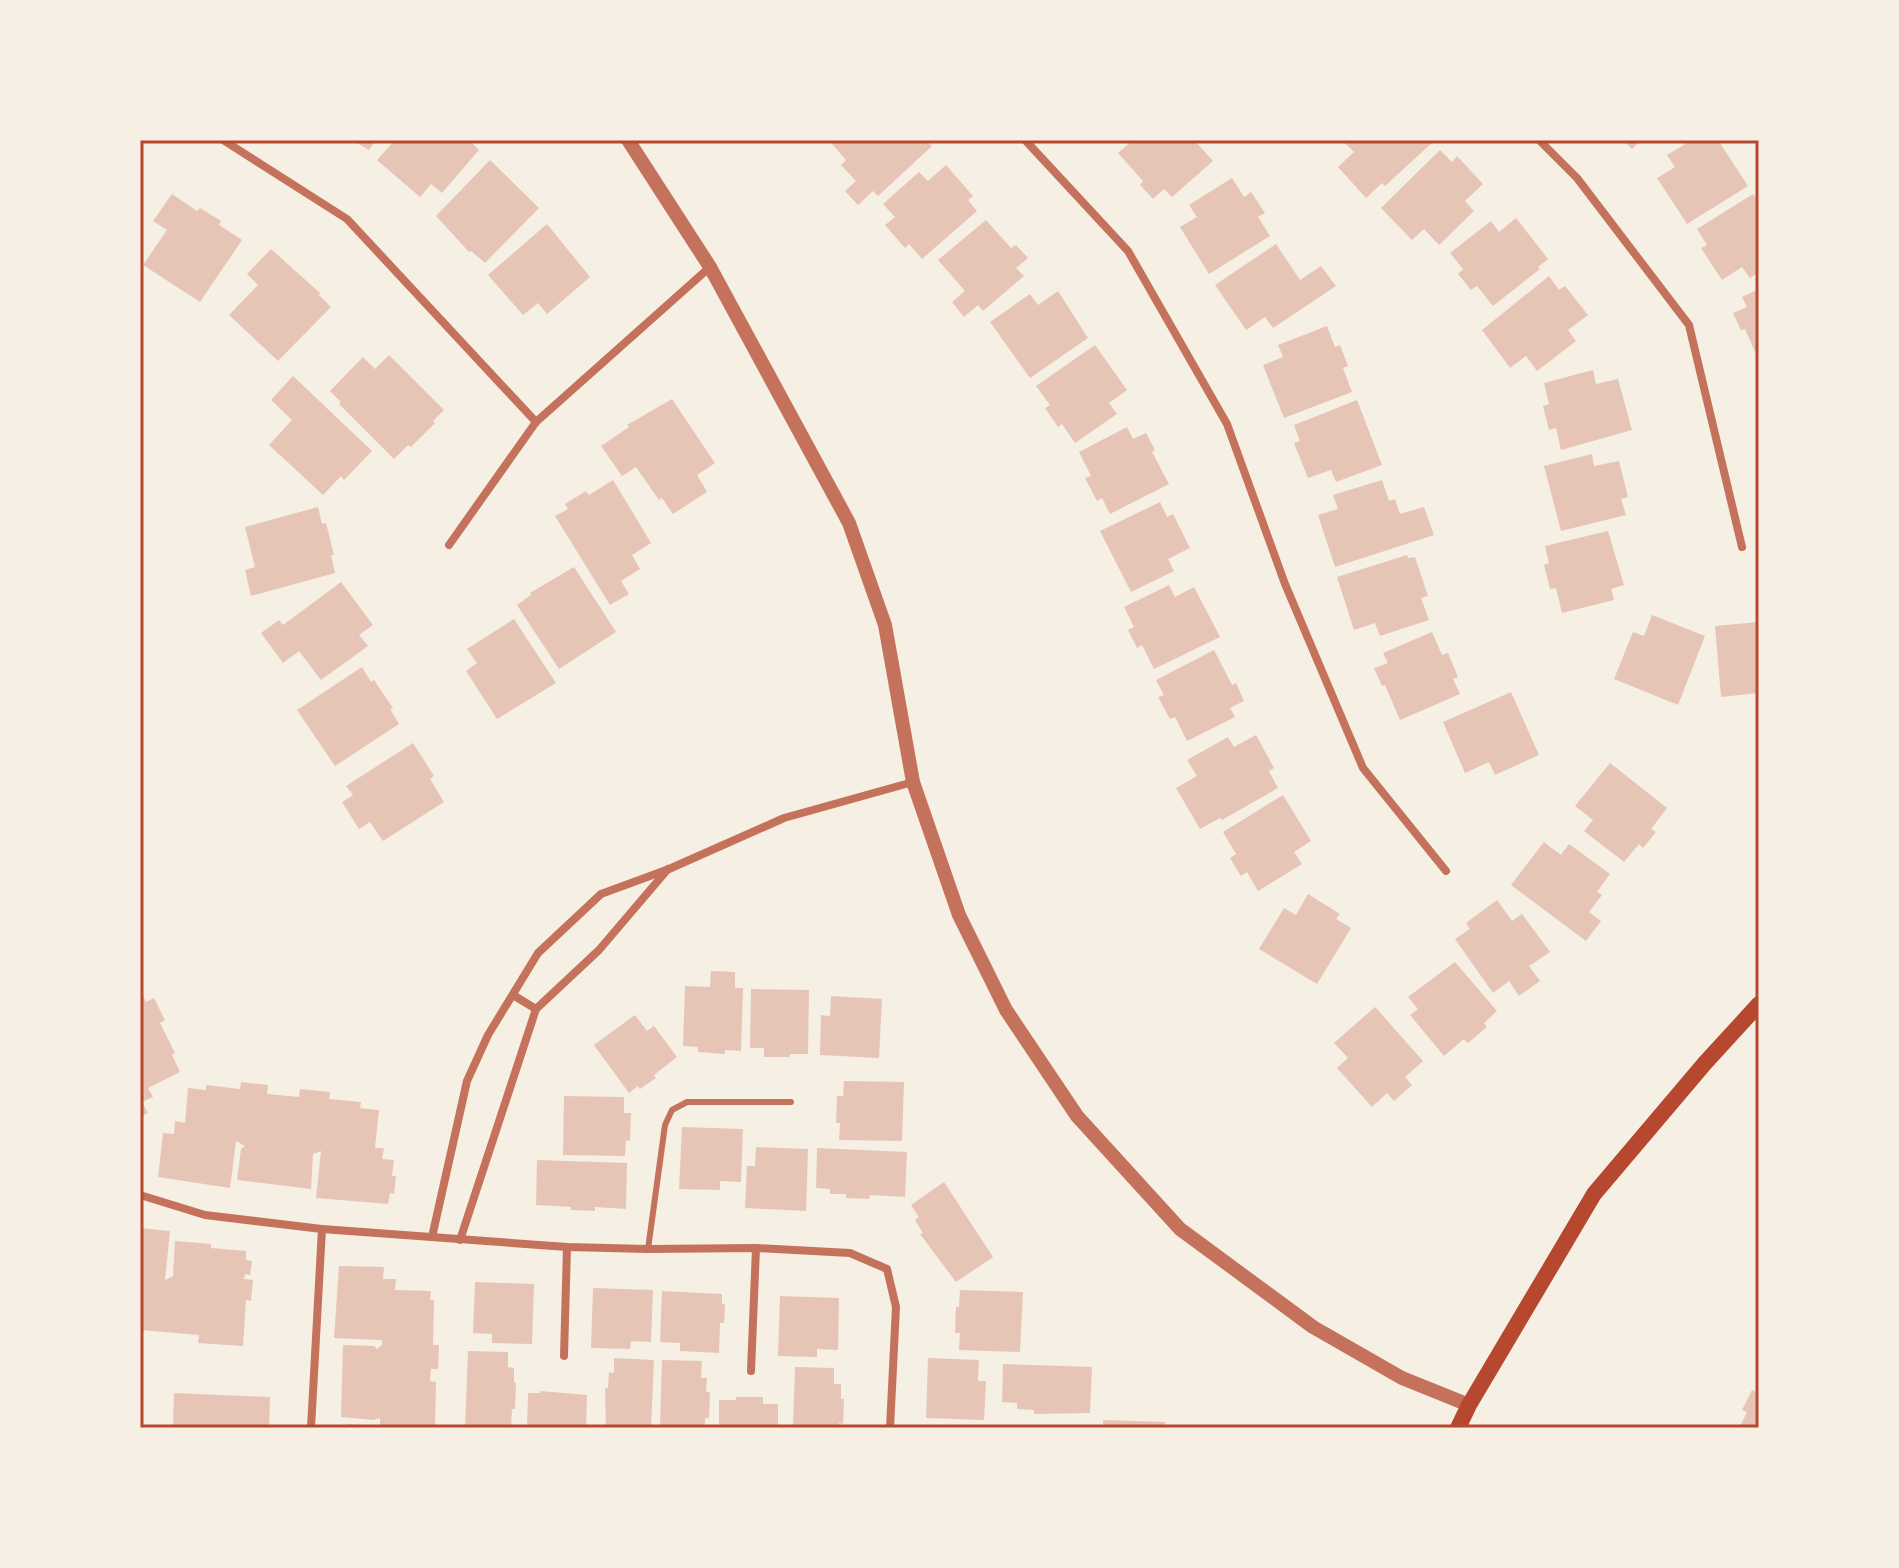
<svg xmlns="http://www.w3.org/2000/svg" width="1899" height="1568" font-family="Manrope,sans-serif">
  <rect width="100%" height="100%" fill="#f6efe4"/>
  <!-- building -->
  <g fill="#e6c5b7">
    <polygon points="352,140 376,140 369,150"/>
    <polygon points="395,140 469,140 479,150 442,193 431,184 420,197 377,160"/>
    <polygon points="837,140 926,140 932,146 878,196 873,191 858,205 845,191 856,181 841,165 846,160 832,144"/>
    <polygon points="1133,140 1194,140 1213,161 1172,197 1164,189 1153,199 1140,185 1143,181 1118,153"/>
    <polygon points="1342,140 1435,140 1385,186 1382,183 1366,198 1338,167 1354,152"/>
    <polygon points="1623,140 1641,140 1632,149"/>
    <polygon points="1692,140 1718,140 1748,186 1687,224 1657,178 1675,167 1667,155"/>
    <polygon points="1440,150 1452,162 1457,156 1483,184 1465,201 1474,211 1439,245 1424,229 1412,240 1381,208"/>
    <polygon points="490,160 539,208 485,263 471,251 469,252 436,216"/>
    <polygon points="946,165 973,196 968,200 977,211 922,259 909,244 905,248 885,225 895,217 883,204 919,172 928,181"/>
    <polygon points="1232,178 1244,197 1251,192 1265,213 1258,217 1270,236 1209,274 1180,227 1197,217 1189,205"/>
    <polygon points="172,194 197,211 200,208 221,221 219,225 242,240 200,302 143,265 167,230 153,221"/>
    <polygon points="1753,194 1759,203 1759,272 1750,278 1742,267 1722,280 1701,248 1707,245 1697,229"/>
    <polygon points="1516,218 1548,259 1538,267 1540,269 1493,306 1477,286 1471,290 1458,274 1463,269 1450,253 1491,221 1499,232"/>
    <polygon points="986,220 1011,248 1016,245 1028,258 1016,268 1024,276 983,311 978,305 964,317 952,302 965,291 938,260"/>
    <polygon points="547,224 590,277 547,314 538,303 523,315 488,275"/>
    <polygon points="1276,244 1300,280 1321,266 1336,286 1273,328 1265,317 1246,330 1215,285"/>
    <polygon points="271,249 320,293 319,295 331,307 278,361 229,315 258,285 247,274"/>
    <polygon points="1549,276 1559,290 1565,286 1588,315 1568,330 1576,341 1537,371 1526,356 1510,368 1482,330"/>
    <polygon points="1759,289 1759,361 1745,329 1741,330 1733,313 1747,307 1742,297"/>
    <polygon points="1058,291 1088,338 1030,378 990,322 1030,294 1038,305"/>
    <polygon points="1327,326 1335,347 1340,345 1348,366 1343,368 1352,392 1284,418 1263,365 1283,357 1278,345"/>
    <polygon points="1095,345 1127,390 1109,403 1117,414 1075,443 1062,424 1058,427 1045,408 1050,405 1036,386"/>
    <polygon points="389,355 444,410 433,421 435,423 411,447 408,445 394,459 339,404 341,402 330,391 363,357 375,369"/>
    <polygon points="1593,370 1596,384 1618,379 1632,430 1561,450 1556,428 1549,430 1543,406 1549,404 1544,383"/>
    <polygon points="293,376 372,451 344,480 341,476 323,495 269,445 292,420 271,400"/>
    <polygon points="672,399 715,463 697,475 707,492 673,514 662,498 659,500 636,467 622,476 601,446 629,427 627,425"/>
    <polygon points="1357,400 1382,465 1336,482 1331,470 1308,478 1294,443 1300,441 1294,425"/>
    <polygon points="1127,427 1133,439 1146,433 1155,450 1152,452 1169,484 1110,514 1102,498 1097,501 1085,478 1091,476 1079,452"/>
    <polygon points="1592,454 1594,466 1619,461 1628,497 1621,499 1626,515 1561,531 1544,466"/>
    <polygon points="613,480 651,543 632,555 640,569 621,581 629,594 610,605 555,516 568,509 565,504 586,491 589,495"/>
    <polygon points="1382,480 1389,501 1395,499 1400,514 1424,507 1434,535 1335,567 1318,515 1338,509 1333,495"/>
    <polygon points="1160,502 1167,517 1173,514 1190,548 1168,559 1174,571 1131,592 1100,531"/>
    <polygon points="318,507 322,524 326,523 334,555 331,555 335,573 251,596 245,570 255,567 245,527"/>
    <polygon points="1608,531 1624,585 1611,589 1614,600 1562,613 1556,588 1550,589 1544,565 1549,563 1545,546"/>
    <polygon points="1407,555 1408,558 1415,557 1428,596 1421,598 1429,620 1380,636 1375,623 1354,630 1337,577"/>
    <polygon points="574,567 616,632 559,669 517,605 531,595 530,593"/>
    <polygon points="341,582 373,625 359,635 368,646 321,680 299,651 283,663 261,633 279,620 283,625"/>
    <polygon points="1169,585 1175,597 1194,587 1220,637 1154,669 1142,645 1137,648 1128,630 1134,627 1124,607"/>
    <polygon points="1652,615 1705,636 1678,705 1614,679 1633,632 1644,636"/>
    <polygon points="514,619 556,683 497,719 466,671 477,663 467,649"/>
    <polygon points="1759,622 1759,693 1721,697 1715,626"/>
    <polygon points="1432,632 1442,655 1448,653 1458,677 1453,679 1460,694 1400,720 1385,685 1382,686 1374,668 1388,663 1383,653"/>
    <polygon points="1214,650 1232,685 1236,683 1244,701 1230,708 1235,717 1187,741 1175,717 1170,719 1158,697 1164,695 1156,680"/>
    <polygon points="362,667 371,682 374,680 393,708 390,709 399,724 335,766 297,710"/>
    <polygon points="1511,692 1539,755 1495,775 1489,762 1465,773 1443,722"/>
    <polygon points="1256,735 1274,768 1269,771 1278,788 1222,820 1220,818 1200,829 1176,788 1197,776 1187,760 1228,737 1234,747"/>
    <polygon points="413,743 434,776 430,779 444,802 383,841 370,822 359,829 342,802 353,795 346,786"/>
    <polygon points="1610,763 1667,808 1651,829 1656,832 1643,848 1639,844 1624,862 1584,831 1593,820 1575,806"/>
    <polygon points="1283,795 1311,841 1294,852 1302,864 1258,891 1247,872 1241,876 1230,858 1236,854 1223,832"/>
    <polygon points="1544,842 1561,855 1569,844 1610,874 1597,892 1602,895 1589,912 1601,921 1586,941 1511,885"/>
    <polygon points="1308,894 1340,914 1336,919 1351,928 1317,984 1259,949 1284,908 1296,915"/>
    <polygon points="1497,900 1512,921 1522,914 1550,952 1529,966 1540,981 1519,996 1509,981 1493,993 1455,939 1470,929 1466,923"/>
    <polygon points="1455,962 1497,1011 1484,1023 1487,1027 1468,1043 1464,1039 1444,1056 1410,1015 1418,1009 1408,997"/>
    <polygon points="711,971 735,972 735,988 743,988 741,1051 725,1050 725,1054 698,1052 698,1047 683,1046 685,986 710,987"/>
    <polygon points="751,989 809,990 808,1054 790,1054 790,1057 764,1057 764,1048 750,1048"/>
    <polygon points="140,990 146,1002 154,998 165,1020 160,1023 175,1053 172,1055 180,1072 148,1088 153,1097 142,1102 148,1113 140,1117"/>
    <polygon points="831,996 882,999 879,1058 820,1055 821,1015 830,1016"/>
    <polygon points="1375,1007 1423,1061 1405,1077 1412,1085 1394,1101 1387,1093 1372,1107 1337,1068 1348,1058 1334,1043"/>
    <polygon points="635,1015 647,1031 654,1026 677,1057 654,1075 656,1078 640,1089 638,1086 629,1093 594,1045"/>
    <polygon points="844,1081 904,1082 902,1141 839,1140 840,1123 836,1123 837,1096 843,1096"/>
    <polygon points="241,1082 268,1085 267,1094 299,1097 300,1089 330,1092 329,1099 361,1102 360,1108 379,1110 375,1148 384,1148 382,1159 394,1160 392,1176 396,1176 394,1194 390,1193 388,1204 316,1198 321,1151 313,1154 311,1189 237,1180 241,1149 245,1146 236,1141 230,1188 158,1177 163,1133 174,1134 175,1121 185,1123 188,1088 206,1090 206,1085 240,1089"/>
    <polygon points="564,1096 624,1097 624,1113 631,1113 630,1141 626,1140 625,1156 563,1155"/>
    <polygon points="682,1127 743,1129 741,1182 720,1181 720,1190 679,1189"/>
    <polygon points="756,1147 808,1149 806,1211 745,1208 747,1166 755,1166"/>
    <polygon points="817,1148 907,1152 905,1197 870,1195 869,1199 846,1198 846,1194 830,1194 830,1189 816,1188"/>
    <polygon points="537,1160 627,1163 626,1209 595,1207 595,1211 571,1210 571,1207 536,1205"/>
    <polygon points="944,1182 993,1257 956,1282 920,1234 923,1233 915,1220 919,1217 911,1205"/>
    <polygon points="140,1228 170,1231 165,1280 173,1276 175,1241 211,1244 211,1248 246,1251 246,1260 252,1261 250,1275 245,1274 244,1279 253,1280 251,1301 246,1300 243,1346 198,1343 199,1335 140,1330"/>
    <polygon points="339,1266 384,1267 383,1279 396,1279 395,1290 431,1291 430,1300 434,1300 433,1345 439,1345 438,1369 431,1369 430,1381 436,1382 435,1428 380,1428 380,1418 373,1420 341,1417 343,1345 374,1346 377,1349 382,1345 382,1340 334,1338"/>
    <polygon points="475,1282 534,1284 532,1344 492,1343 492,1334 473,1333"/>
    <polygon points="593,1288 653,1290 651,1342 631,1341 630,1349 591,1348"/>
    <polygon points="960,1290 1023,1292 1020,1352 959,1350 960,1333 955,1333 956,1307 959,1307"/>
    <polygon points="662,1291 722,1294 722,1304 725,1304 724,1323 720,1323 719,1353 680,1351 680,1343 660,1342"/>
    <polygon points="780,1296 839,1298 838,1350 817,1349 817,1357 778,1356"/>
    <polygon points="468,1351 508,1352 508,1367 514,1368 514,1383 516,1383 515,1409 512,1409 511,1428 465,1428"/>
    <polygon points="614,1358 654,1360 651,1428 606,1428 605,1388 608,1388 609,1372 614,1373"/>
    <polygon points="928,1358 979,1360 978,1381 986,1381 984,1420 926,1418"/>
    <polygon points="662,1360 702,1361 701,1378 707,1378 706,1392 710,1392 709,1418 705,1418 705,1428 660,1428"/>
    <polygon points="1003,1364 1092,1367 1090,1413 1034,1414 1034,1410 1017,1409 1017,1403 1002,1402"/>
    <polygon points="795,1367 834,1368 834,1384 841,1384 841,1399 844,1399 843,1424 839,1423 839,1428 793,1428"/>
    <polygon points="1752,1390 1759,1394 1759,1428 1739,1428 1747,1412 1742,1410"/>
    <polygon points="540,1391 587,1395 586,1428 527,1428 528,1393 540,1393"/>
    <polygon points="174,1393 270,1397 269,1428 173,1428"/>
    <polygon points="736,1397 763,1397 763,1404 778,1404 778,1428 719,1428 719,1400 736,1400"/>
    <polygon points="1103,1420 1165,1422 1165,1428 1103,1428"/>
    <polygon points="347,1424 372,1426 371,1428 347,1428"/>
  </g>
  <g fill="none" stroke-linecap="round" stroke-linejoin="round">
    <!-- service -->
    <polyline stroke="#c5725c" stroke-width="6" points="648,1249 665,1125 672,1110 687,1102 791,1102"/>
    <!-- minor -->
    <g stroke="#c5725c" stroke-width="8">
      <polyline points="223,140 347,219 536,422"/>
      <polyline points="1025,140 1128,251 1227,424 1285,584 1363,768 1446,871"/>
      <polyline points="1539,140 1577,178 1689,325 1742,547"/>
      <polyline points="449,545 536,422 710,267"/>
      <polyline points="513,995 536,1009"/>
      <polyline points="140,1195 205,1215 322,1229 567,1247 648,1249 756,1248 850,1253 887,1269 896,1307 890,1428"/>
      <polyline points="432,1237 467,1081 488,1035 538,953 601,894 669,869 784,818 913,782"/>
      <polyline points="460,1240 536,1009 599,950 668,869"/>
      <polyline points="564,1356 567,1247"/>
      <polyline points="751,1371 756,1248"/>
      <polyline points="311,1428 322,1229"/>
    </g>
    <!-- tertiary -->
    <polyline stroke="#c5725c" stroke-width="14" points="628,140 710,267 849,523 885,625 913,782 959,915 1006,1010 1077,1116 1180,1229 1313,1327 1402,1378 1469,1405"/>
    <!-- secondary -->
    <polyline stroke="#b5482f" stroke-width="16" points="1458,1428 1469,1405 1594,1194 1705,1063 1759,1004"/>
  </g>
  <!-- border -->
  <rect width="1899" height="1568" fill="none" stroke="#f6efe4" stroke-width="284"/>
  <rect x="142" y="142" width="1615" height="1284" fill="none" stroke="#b5482f" stroke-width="3"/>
</svg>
